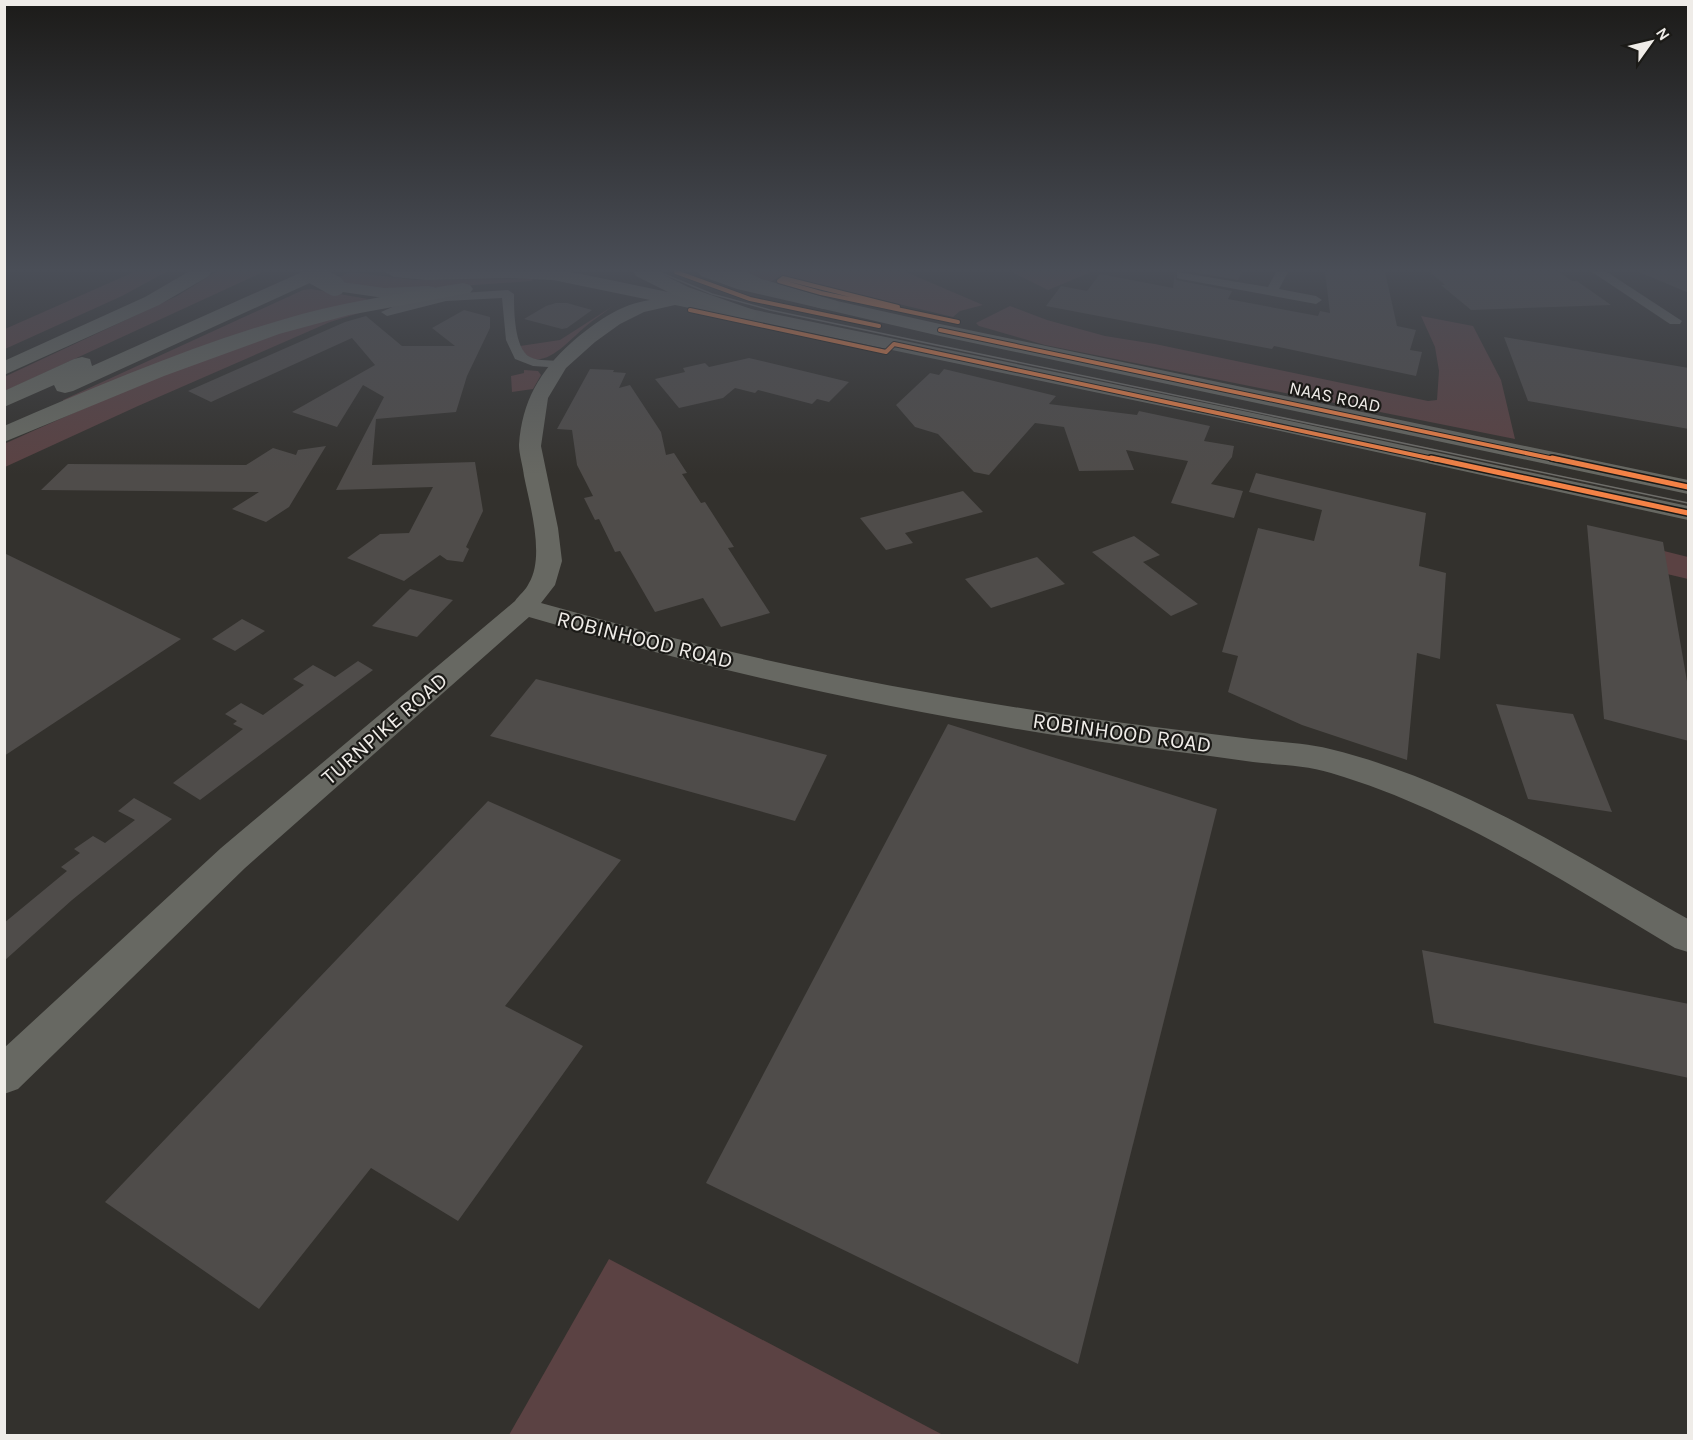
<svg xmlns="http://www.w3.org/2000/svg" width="1693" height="1440" font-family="Karla,sans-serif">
  <rect width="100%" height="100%" fill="#33312d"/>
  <!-- green -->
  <g fill="#5b4243">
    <polygon points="134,272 166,272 122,296 5,349 5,329"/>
    <polygon points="216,272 263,272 5,391 4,377 177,296"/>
    <polygon points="350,272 415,280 533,279 532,281 403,290 378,289 333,280"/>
    <polygon points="746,272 906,272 983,305 960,311 953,317 781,276 770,282"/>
    <polygon points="1012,272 1091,272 1048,290"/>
    <polygon points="311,289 368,299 63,403 63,400 303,290"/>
    <path d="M613,306C604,313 594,319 585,327C569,340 537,380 520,346L560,340Z"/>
    <polygon points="1010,306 1047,320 1105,336 1155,344 1428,401 1437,400 1439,371 1435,347 1421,316 1473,326 1501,380 1515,439 1045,345 979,326 976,323"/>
    <path d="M379,307L330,322L138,406L5,467L4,444C102,400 200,356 303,326C328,318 354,313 379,307Z"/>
    <polygon points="524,370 538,371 541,375 533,389 512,392 511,376 524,373"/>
    <polygon points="1664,551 1688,557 1688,579 1667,574"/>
    <polygon points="609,1259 943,1435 509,1435"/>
  </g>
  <!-- building -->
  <g fill="#4f4c4a">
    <polygon points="1175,272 1176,280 1232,291 1228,299 1318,316 1320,311 1330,313 1325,272 1385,272 1397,326 1416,330 1410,350 1422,352 1416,376 1274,346 1272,349 1046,306 1061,286 1087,291 1100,274 1173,288"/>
    <polygon points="1192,272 1242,272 1238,280"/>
    <polygon points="1430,272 1559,272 1572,281 1577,281 1611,305 1471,310 1441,285 1445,285"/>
    <polygon points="1639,272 1689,272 1689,293"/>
    <polygon points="556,303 567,303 592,310 567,328 562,329 524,319 546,306"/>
    <polygon points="464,310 490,317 490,328 467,376 456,412 376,419 372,465 475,462 483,511 466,547 469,549 463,562 447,560 440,555 404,581 347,558 380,534 409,533 433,487 336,490 384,397 363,385 337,427 292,412 375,365 352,338 211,402 188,391 345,322 366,316 402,346 455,346 432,328"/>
    <polygon points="1504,337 1689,368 1689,429 1528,401"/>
    <polygon points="749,358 849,382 829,402 817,399 812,404 758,390 755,393 735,388 723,398 679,408 655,379 685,372 683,368 705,363 709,367"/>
    <polygon points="590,369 614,370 613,372 626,373 619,388 630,385 661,432 666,455 674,453 687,473 682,474 701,503 705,502 734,547 728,548 770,613 721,627 703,598 655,612 620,551 615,552 599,519 595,520 584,498 593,496 577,465 572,430 557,429"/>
    <polygon points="944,369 1056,396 1049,404 1137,415 1139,411 1210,426 1204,441 1234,446 1232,457 1211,484 1243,491 1234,518 1171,503 1188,461 1126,450 1134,470 1079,471 1064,427 1035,423 989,475 974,472 938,434 915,427 896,405 930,373 939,375"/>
    <polygon points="326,446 289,507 266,522 232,509 259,492 41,490 68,464 246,465 273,448 296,455 298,450"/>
    <polygon points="1256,473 1426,513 1419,566 1446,573 1440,659 1417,653 1407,760 1302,725 1228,692 1238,656 1222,652 1258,528 1314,541 1322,510 1249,492"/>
    <polygon points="963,491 983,512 905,533 913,543 886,550 860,518"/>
    <polygon points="1587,525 1663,542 1689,693 1689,741 1604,719"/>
    <polygon points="1134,536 1160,555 1143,562 1198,604 1171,616 1092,552"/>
    <polygon points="4,553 181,639 4,756"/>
    <polygon points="1037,557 1065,584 991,608 965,579"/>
    <polygon points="410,589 453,600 417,637 372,626"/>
    <polygon points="242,619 265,631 235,651 212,639"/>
    <polygon points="358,661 373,670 200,800 173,783 243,729 233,724 237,721 225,714 241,703 263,715 304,685 293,679 313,665 335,677"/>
    <polygon points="536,679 827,755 795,821 490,736"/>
    <polygon points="1496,704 1573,714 1612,812 1528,799"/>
    <polygon points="948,724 1217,809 1078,1364 706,1183"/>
    <polygon points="134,798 172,819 72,900 4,961 4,923 67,871 61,867 80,853 74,849 93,836 105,843 135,820 118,811"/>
    <polygon points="488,801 621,860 505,1006 583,1046 458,1221 371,1168 259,1309 105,1202"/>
    <polygon points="1422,950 1689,1004 1689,1078 1434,1023"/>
  </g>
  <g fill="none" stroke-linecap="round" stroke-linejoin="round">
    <!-- street -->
    <g fill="#656661" fill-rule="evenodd">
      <polygon points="1177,272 1268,287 1276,272 1288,272 1279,289 1316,296 1322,300 1316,304 1181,279 1177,278"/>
      <polygon points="1592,272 1607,272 1682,321 1680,324 1670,324"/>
      <path d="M508,290L514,294C514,309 514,349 530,357C539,362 553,359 563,362L565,365L563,368L533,366L515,359L506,340L502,298L446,301L387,316L381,312L397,305L446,294Z"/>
    </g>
    <!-- secondary -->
    <g fill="#676862" fill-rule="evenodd">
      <path d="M385,272H569L581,274L1234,409L1688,506V520L1234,421L675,305L644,312L620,324L595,342L566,368L548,398L541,446L558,528L562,561L555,585L541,603C714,652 889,689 1066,715C1128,724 1190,731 1252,739C1277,742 1305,743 1330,749C1460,781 1573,854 1688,919V952L1675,948C1564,882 1456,810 1331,773C1306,765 1278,765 1253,762C1191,753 1128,746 1067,737C885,709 705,669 529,617L245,868L18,1089L4,1094V1048L221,848L515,601C519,595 526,590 529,583C545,556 530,506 524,476C523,466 519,454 519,445C522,401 540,371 571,343C594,323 620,304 650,300L553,280L508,278L426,280L394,277Z"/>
      <polygon points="698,272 724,272 748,281 940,324 1688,480 1688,494 940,336 737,289 701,276"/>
      <polygon points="335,281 384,288 428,286 434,287 437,291 434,295 428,296 384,298 329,290 326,286 329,282"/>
    </g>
    <!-- highway -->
    <g fill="#6a6c64" fill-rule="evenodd">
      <polygon points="188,272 211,272 209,276 159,305 4,375 4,361 145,297"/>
      <polygon points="302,272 327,272 325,276 73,391 65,393 57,391 54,385 4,407 4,391 74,359 82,357 90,359 92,366"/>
      <polygon points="634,272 658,272 688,287 754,310 757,314 754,318 740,318 674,295 636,276"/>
      <path d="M722,272H747L762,279L837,301L840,305L837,309H823C803,303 732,287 722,272Z"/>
      <path d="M463,283L470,285L473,289L470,293L349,315L279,334L164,376L4,442V426C102,384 200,342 302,314C355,300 409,292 463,283Z"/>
    </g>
    <!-- tram -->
    <polyline stroke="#6e6d69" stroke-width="1.5" points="659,272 712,294 770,310 1688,503"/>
    <!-- secondary-bridge -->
    <polyline stroke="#676862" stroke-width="20" points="310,272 335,286"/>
    <defs>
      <g id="cycleway-far1">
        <polyline points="676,272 750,299 879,326"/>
        <polyline points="898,307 783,278 779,281 821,293 958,322"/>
        <polyline points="690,310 886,352 894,344 1438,460"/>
        <polyline points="940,330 1559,460"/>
      </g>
      <g id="cycleway">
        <polyline points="1431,458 1688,513"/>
        <polyline points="1552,458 1688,487"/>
      </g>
    </defs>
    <!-- cycleway-far1 casing -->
    <use href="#cycleway-far1" stroke="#1b1a17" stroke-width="6"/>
    <!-- cycleway casing -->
    <use href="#cycleway" stroke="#1b1a17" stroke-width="8"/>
    <!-- cycleway-far1 -->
    <use href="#cycleway-far1" stroke="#f48246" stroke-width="4"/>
    <!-- cycleway -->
    <use href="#cycleway" stroke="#f48246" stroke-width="5"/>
  </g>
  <!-- sky -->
  <linearGradient id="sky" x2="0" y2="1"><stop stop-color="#1c1b19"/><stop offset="0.57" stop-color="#4a4e57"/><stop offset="1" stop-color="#4a4e57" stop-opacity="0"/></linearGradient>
  <rect width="1693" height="474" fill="url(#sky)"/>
  <g text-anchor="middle" stroke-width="4.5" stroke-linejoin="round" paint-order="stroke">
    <!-- far-street labels -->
    <g font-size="18" fill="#efece8" stroke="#1b1a17">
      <text transform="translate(1335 397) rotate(12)" y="6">NAAS ROAD</text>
    </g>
    <!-- street labels -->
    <g font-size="22" fill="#efece8" stroke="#1b1a17">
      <text transform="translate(645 639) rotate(14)" y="8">ROBINHOOD ROAD</text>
      <text transform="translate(384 728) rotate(-41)" y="8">TURNPIKE ROAD</text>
      <text transform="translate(1122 732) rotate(8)" y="8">ROBINHOOD ROAD</text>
    </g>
  </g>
  <!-- border -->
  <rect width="1693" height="1440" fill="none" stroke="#efece8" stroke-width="12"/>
  <!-- north arrow -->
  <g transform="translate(1651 42) rotate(56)" stroke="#1b1a17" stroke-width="4.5" paint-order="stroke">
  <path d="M0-4.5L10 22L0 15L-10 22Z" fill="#efece8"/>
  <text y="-9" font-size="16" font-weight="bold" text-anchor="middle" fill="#efece8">N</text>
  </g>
</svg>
